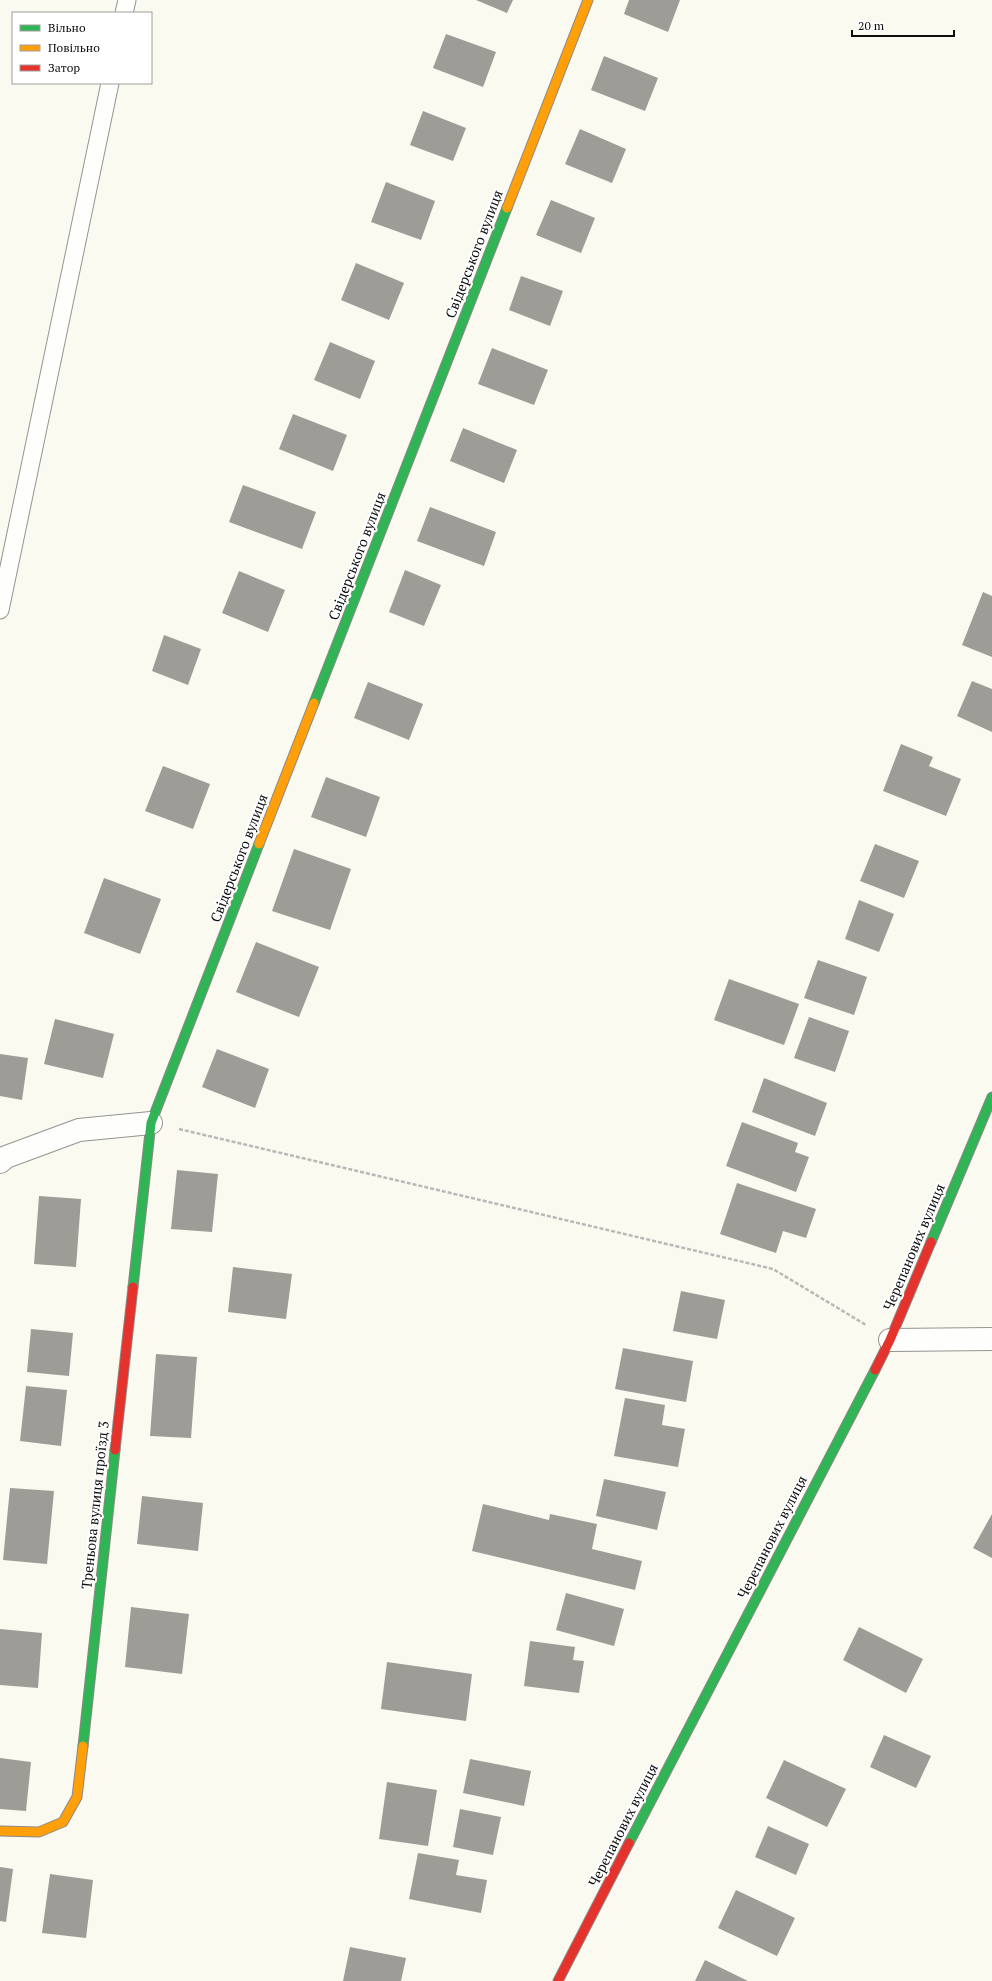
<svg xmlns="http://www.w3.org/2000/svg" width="992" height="1981" font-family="'PT Serif',serif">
  <rect width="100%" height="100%" fill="#fbfaf1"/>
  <!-- building -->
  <g fill="#9e9c97">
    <polygon points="476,0 513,0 507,13"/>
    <polygon points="629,0 680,0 668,32 624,14"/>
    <polygon points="446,34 496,52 483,87 433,68"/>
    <polygon points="604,56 658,78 645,111 591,90"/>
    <polygon points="423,111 466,128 453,161 410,145"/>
    <polygon points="580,129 626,149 612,183 565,164"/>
    <polygon points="386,182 435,201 421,240 371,222"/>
    <polygon points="551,200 595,218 581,253 536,235"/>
    <polygon points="356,263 404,283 389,320 341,300"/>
    <polygon points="521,276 563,291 550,326 509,310"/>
    <polygon points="330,342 375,361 360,399 314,380"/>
    <polygon points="492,348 548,370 534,405 478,384"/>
    <polygon points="293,414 347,435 333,471 279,449"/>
    <polygon points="463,428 517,450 504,483 450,461"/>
    <polygon points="243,485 316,512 302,549 229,522"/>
    <polygon points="430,507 496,532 484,566 417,541"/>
    <polygon points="405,570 441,585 424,626 389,612"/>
    <polygon points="239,571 285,590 268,632 222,613"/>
    <polygon points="983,592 992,596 992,657 962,645"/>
    <polygon points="164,635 201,649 188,685 152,671"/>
    <polygon points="972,681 992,689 992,732 957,716"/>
    <polygon points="368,682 423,704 409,740 354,718"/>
    <polygon points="901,744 933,757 929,766 961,779 946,816 883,791"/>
    <polygon points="163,766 210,784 193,829 145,811"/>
    <polygon points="326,777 380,797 366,837 311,817"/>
    <polygon points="875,844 919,861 904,898 860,881"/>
    <polygon points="294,849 351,869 330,930 272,911"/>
    <polygon points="104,878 161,899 140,954 84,933"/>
    <polygon points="859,900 894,914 879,952 845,939"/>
    <polygon points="256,942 319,967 299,1017 236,992"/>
    <polygon points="818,960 867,977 854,1015 804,998"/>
    <polygon points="729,979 799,1004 784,1045 714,1020"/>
    <polygon points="809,1017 849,1031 835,1072 794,1058"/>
    <polygon points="55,1019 114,1034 103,1078 44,1064"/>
    <polygon points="217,1049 269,1069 255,1108 202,1087"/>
    <polygon points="0,1054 28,1058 22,1100 0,1096"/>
    <polygon points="764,1078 827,1103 815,1136 752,1112"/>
    <polygon points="742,1122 798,1143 795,1152 809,1157 796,1192 726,1166"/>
    <polygon points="177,1170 218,1174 212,1232 171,1229"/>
    <polygon points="737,1183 816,1209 806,1238 783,1231 776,1253 720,1234"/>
    <polygon points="39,1196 81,1199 76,1267 34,1264"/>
    <polygon points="233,1267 292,1274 286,1319 228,1312"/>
    <polygon points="681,1291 725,1300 717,1339 673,1331"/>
    <polygon points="31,1329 73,1333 69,1376 27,1372"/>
    <polygon points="623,1348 693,1361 686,1402 615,1389"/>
    <polygon points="156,1354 197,1357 191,1438 150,1436"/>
    <polygon points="26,1386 67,1390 61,1446 20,1441"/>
    <polygon points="625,1398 665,1405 662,1425 685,1429 678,1467 614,1456"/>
    <polygon points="604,1479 666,1492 657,1530 596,1516"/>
    <polygon points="10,1488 54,1491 47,1564 3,1560"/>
    <polygon points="142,1496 203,1503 198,1551 137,1544"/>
    <polygon points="483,1504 549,1520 550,1514 597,1524 592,1549 642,1561 635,1590 472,1551"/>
    <polygon points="992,1514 992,1558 973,1548"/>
    <polygon points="566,1593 624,1609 614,1646 556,1630"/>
    <polygon points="131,1607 189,1614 182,1674 125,1667"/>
    <polygon points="859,1627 923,1659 906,1693 843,1660"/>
    <polygon points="0,1629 42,1633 38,1688 0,1685"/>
    <polygon points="530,1641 575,1647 573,1660 584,1661 579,1693 524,1686"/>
    <polygon points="387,1662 472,1674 466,1721 381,1709"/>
    <polygon points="884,1735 931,1756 916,1788 870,1767"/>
    <polygon points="0,1758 31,1762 26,1811 0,1809"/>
    <polygon points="470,1759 531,1771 524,1806 463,1793"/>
    <polygon points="784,1760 846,1789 827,1827 766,1798"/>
    <polygon points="387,1782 437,1790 428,1846 379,1839"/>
    <polygon points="460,1809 501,1817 493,1855 453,1847"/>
    <polygon points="768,1826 809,1844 796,1875 755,1857"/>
    <polygon points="418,1853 459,1860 456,1875 487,1880 481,1913 409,1899"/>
    <polygon points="0,1867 13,1869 6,1922 0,1921"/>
    <polygon points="50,1874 93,1880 86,1938 42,1933"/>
    <polygon points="736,1890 795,1918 777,1956 718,1928"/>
    <polygon points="350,1947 406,1958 401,1981 343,1981"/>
    <polygon points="705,1960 748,1981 695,1981"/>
  </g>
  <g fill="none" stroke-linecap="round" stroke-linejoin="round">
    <defs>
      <g id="lane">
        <polyline points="124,13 127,0"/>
        <polyline points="0,610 110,83"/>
      </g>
      <g id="street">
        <polyline points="0,1162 6,1157 79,1130 151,1123"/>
        <polyline points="890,1340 992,1339"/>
      </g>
      <g id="fast">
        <polyline points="314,703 507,208"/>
        <polyline points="931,1242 992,1097"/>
        <polyline points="133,1287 151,1123 259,844"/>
        <polyline points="83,1746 115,1450"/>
        <polyline points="629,1843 875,1370"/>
      </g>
      <g id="slow">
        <polyline points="507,208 588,0"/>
        <polyline points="259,844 314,703"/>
        <polyline points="0,1831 39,1832 63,1822 77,1797 83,1746"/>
      </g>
      <g id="jam">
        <polyline points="875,1370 890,1340 931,1242"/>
        <polyline points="115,1450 133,1287"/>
        <polyline points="558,1981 629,1843"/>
      </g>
    </defs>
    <!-- lane casing -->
    <use href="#lane" stroke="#949490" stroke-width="19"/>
    <!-- street casing -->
    <use href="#street" stroke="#949490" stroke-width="24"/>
    <!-- fast casing -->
    <use href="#fast" stroke="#8b8a86" stroke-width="11"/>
    <!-- slow casing -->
    <use href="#slow" stroke="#8b8a86" stroke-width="11"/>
    <!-- jam casing -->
    <use href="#jam" stroke="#8b8a86" stroke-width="11"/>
    <!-- path -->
    <polyline stroke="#b8b8b6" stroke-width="2.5" stroke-dasharray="4 2" stroke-linecap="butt" points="179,1129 773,1269 866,1325"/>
    <!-- lane -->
    <use href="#lane" stroke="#fefefd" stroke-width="17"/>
    <!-- street -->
    <use href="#street" stroke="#fefefd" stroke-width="22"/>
    <!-- fast -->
    <use href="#fast" stroke="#30b455" stroke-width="9"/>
    <!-- slow -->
    <use href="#slow" stroke="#ff9f0a" stroke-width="9"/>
    <!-- jam -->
    <use href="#jam" stroke="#e5322d" stroke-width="9"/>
  </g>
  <g text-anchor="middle" stroke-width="4" stroke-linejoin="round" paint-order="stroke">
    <!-- street labels -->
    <g font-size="14" fill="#0d0d0d" stroke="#fff">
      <text transform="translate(474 254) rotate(-69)" y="5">Свiдерського вулиця</text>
      <text transform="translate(357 556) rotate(-69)" y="5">Свiдерського вулиця</text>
      <text transform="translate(239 858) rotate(-69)" y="5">Свiдерського вулиця</text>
      <text transform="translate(914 1247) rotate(-67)" y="5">Черепанових вулиця</text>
      <text transform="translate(95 1505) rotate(-84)" y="5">Треньова вулиця проїзд 3</text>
      <text transform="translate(772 1537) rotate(-63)" y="5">Черепанових вулиця</text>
      <text transform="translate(623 1825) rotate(-63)" y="5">Черепанових вулиця</text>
    </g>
  </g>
  <!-- legend -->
  <rect x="12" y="12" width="140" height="72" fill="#ffffff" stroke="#9e9e9e"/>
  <rect x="20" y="25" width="20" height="6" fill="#30b455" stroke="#9e9e9e"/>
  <text x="48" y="32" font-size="12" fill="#0d0d0d">Вільно</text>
  <rect x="20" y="45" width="20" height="6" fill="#ff9f0a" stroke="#9e9e9e"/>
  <text x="48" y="52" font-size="12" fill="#0d0d0d">Повільно</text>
  <rect x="20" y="65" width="20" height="6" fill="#e5322d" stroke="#9e9e9e"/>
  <text x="48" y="72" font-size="12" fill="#0d0d0d">Затор</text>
  <!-- scale -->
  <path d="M852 30v6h102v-6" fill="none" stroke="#0d0d0d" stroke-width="2"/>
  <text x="858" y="30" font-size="12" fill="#0d0d0d" stroke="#ffffff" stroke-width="3" paint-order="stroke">20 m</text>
</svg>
